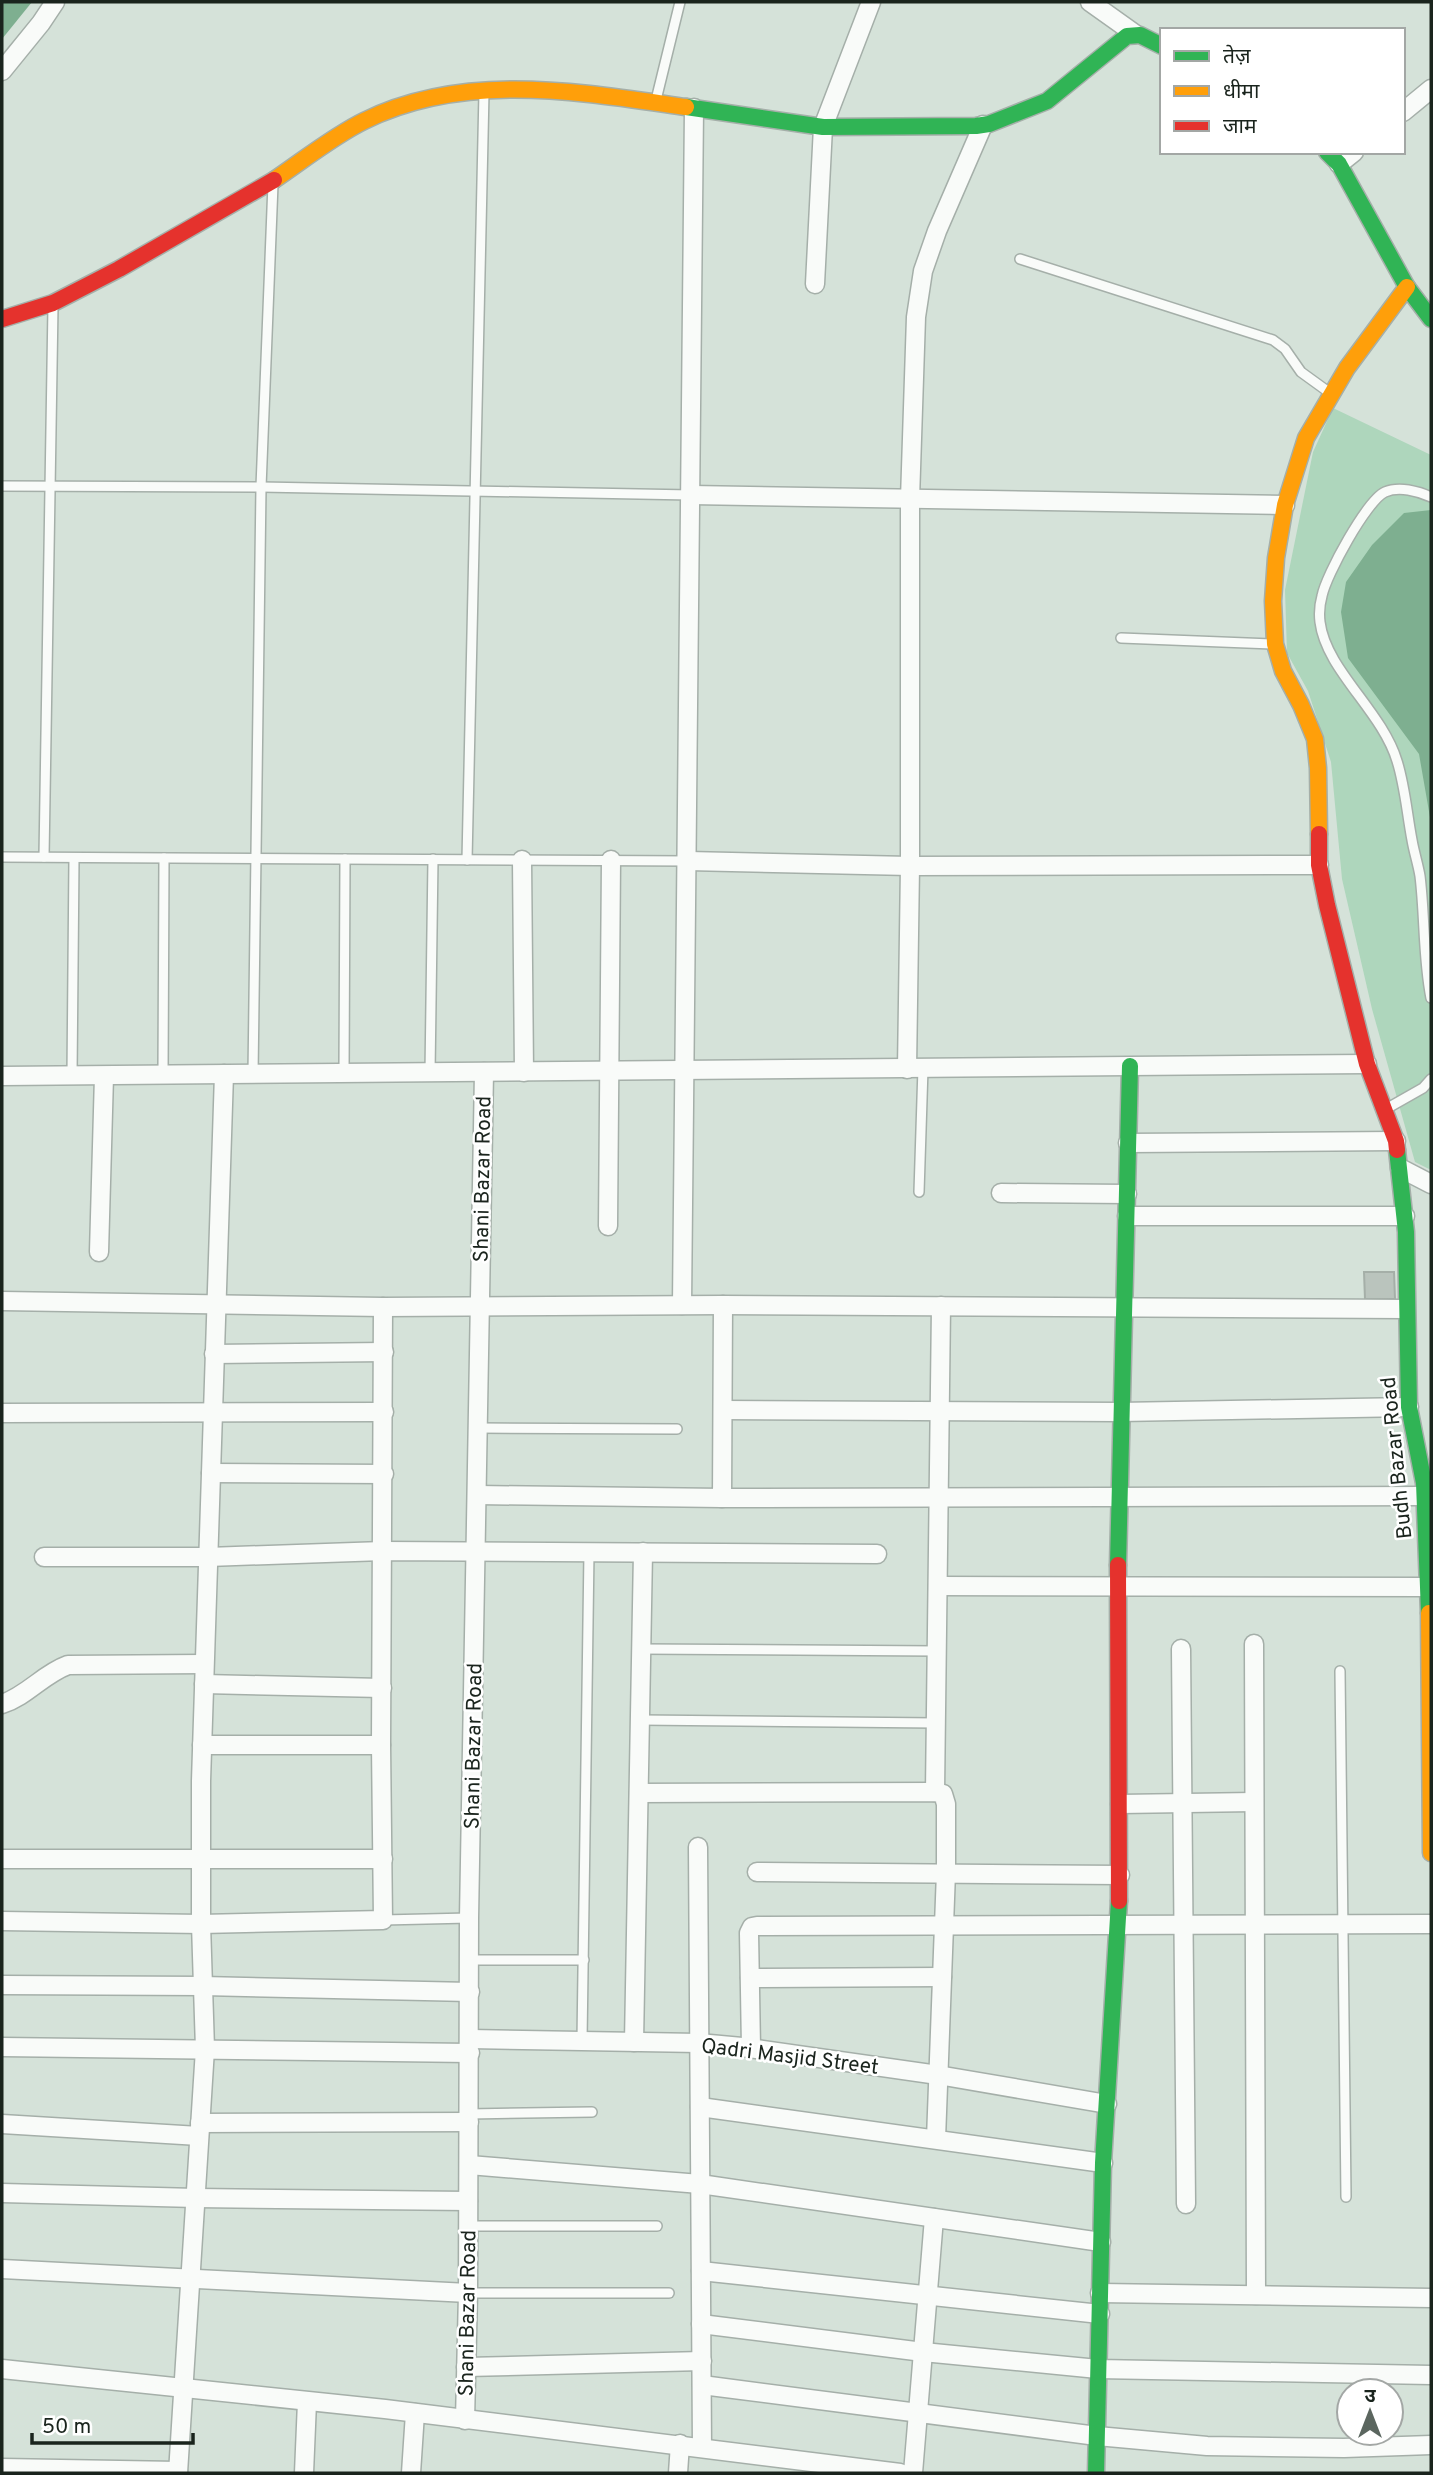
<svg xmlns="http://www.w3.org/2000/svg" width="1433" height="2475" font-family="Overpass,'Noto Sans Devanagari',sans-serif">
  <rect width="100%" height="100%" fill="#d5e2d9"/>
  <!-- green -->
  <polygon fill="#aed6bc" points="1333,408 1431,455 1431,1170 1415,1162 1372,1009 1342,879 1331,762 1308,691 1287,653 1285,590 1313,452"/>
  <!-- water -->
  <g fill="#7eaf90">
    <polygon points="2,2 32,2 2,39"/>
    <polygon points="1431,510 1431,823 1419,754 1348,658 1341,612 1346,582 1372,545 1404,513"/>
  </g>
  <!-- building -->
  <polygon fill="#bac4bd" stroke="#a5afa8" stroke-width="2" points="1364,1272 1394,1272 1395,1299 1365,1299"/>
  <g fill="none" stroke-linecap="round" stroke-linejoin="round">
    <defs>
      <g id="lane">
        <polyline points="656,100 680,2"/>
        <polyline points="1020,259 1273,340 1285,349 1301,372 1330,393"/>
        <polyline points="2,486 261,487 691,495"/>
        <path d="M1431,497C1418,491 1399,486 1385,492C1367,500 1326,575 1322,596C1320,603 1319,614 1320,622C1326,670 1382,711 1397,761C1405,786 1407,814 1412,840C1414,852 1418,864 1420,876C1425,917 1423,958 1431,998"/>
        <polyline points="1121,638 1273,644"/>
        <polyline points="2,857 688,861"/>
        <polyline points="44,857 53,306"/>
        <polyline points="467,860 484,92"/>
        <polyline points="430,1073 433,859"/>
        <polyline points="253,1074 261,487 273,184"/>
        <polyline points="344,1074 345,859"/>
        <polyline points="163,1075 164,858"/>
        <polyline points="72,1076 74,858"/>
        <polyline points="1386,1109 1423,1088 1431,1079"/>
        <polyline points="919,1192 923,1068"/>
        <polyline points="479,1428 677,1429"/>
        <polyline points="641,1649 937,1651"/>
        <polyline points="1340,1671 1346,2197"/>
        <polyline points="640,1720 936,1723"/>
        <polyline points="383,1920 469,1918"/>
        <polyline points="470,1960 584,1960"/>
        <polyline points="582,2041 589,1552"/>
        <polyline points="469,2114 592,2112"/>
        <polyline points="468,2226 657,2226"/>
        <polyline points="468,2293 669,2293"/>
      </g>
      <g id="street">
        <polyline points="1090,2 1135,34"/>
        <polyline points="2,71 41,23 55,2"/>
        <polyline points="1403,112 1431,89"/>
        <polyline points="1339,164 1354,152"/>
        <polyline points="815,284 823,127 871,2"/>
        <polyline points="691,495 1285,505"/>
        <polyline points="522,860 524,1072"/>
        <polyline points="688,861 910,866 1319,865"/>
        <polyline points="907,1069 910,866 910,499 916,317 923,271 937,231 983,125"/>
        <polyline points="2,1076 1367,1064"/>
        <polyline points="1128,1143 1396,1141"/>
        <polyline points="1400,1168 1431,1184"/>
        <polyline points="1001,1193 1127,1194"/>
        <polyline points="1127,1216 1405,1216"/>
        <polyline points="608,1226 611,860"/>
        <polyline points="99,1252 104,1076"/>
        <polyline points="2,1301 383,1307 723,1305 1405,1309"/>
        <polyline points="682,1305 694,108"/>
        <polyline points="214,1354 384,1352"/>
        <polyline points="724,1410 1120,1412 1409,1407"/>
        <polyline points="2,1413 384,1412"/>
        <polyline points="211,1473 384,1474"/>
        <polyline points="478,1495 722,1498 723,1305"/>
        <polyline points="722,1498 1424,1496"/>
        <polyline points="44,1557 208,1557 383,1551 877,1554"/>
        <polyline points="938,1586 1429,1587"/>
        <polyline points="1254,1644 1256,2295"/>
        <polyline points="1181,1649 1186,2204"/>
        <polyline points="204,1684 382,1688"/>
        <path d="M2,1704C27,1696 43,1674 68,1665L204,1664"/>
        <polyline points="202,1745 381,1745"/>
        <polyline points="935,1792 941,1306"/>
        <polyline points="639,1793 935,1792 943,1794 946,1804 946,1872 936,2139"/>
        <polyline points="1120,1804 1254,1802"/>
        <polyline points="698,1847 702,2447"/>
        <polyline points="2,1859 383,1859"/>
        <polyline points="757,1872 1120,1875"/>
        <polyline points="2,1921 201,1924 383,1920 381,1745 383,1307"/>
        <polyline points="750,1978 942,1977"/>
        <polyline points="2,1985 203,1986 470,1992"/>
        <polyline points="470,2039 699,2043 742,2047 938,2075 1107,2104"/>
        <polyline points="634,2042 643,1552"/>
        <polyline points="2,2047 470,2053"/>
        <polyline points="751,2048 749,1933 752,1927 757,1926 1431,1924"/>
        <polyline points="700,2107 1103,2163"/>
        <polyline points="200,2123 469,2122"/>
        <polyline points="2,2124 199,2136"/>
        <polyline points="469,2165 700,2184 1101,2242"/>
        <polyline points="2,2193 196,2198 468,2201"/>
        <polyline points="2,2269 468,2293"/>
        <polyline points="701,2271 1100,2314"/>
        <polyline points="1100,2293 1431,2298"/>
        <polyline points="701,2324 923,2352 1098,2369 1431,2375"/>
        <polyline points="466,2367 702,2361"/>
        <polyline points="2,2369 385,2409 900,2473"/>
        <polyline points="702,2385 1097,2436 1207,2446 1344,2448 1431,2445"/>
        <polyline points="465,2420 468,2293 469,1918 484,1072"/>
        <polyline points="2,2468 178,2471"/>
        <polyline points="178,2473 205,2049 201,1924 201,1781 224,1074"/>
        <polyline points="304,2473 307,2402"/>
        <polyline points="411,2473 415,2413"/>
        <polyline points="678,2473 680,2444"/>
        <polyline points="913,2473 934,2218"/>
      </g>
      <g id="fast">
        <polyline points="686,107 823,127 976,126 989,124 1047,101 1127,36 1140,35 1162,46"/>
        <polyline points="1327,152 1339,164 1407,287 1431,319"/>
        <polyline points="1397,1150 1406,1232 1409,1407 1424,1483 1429,1613"/>
        <polyline points="1118,1565 1130,1066"/>
        <polyline points="1096,2473 1103,2163 1119,1901"/>
      </g>
      <g id="slow">
        <path d="M274,180C302,161 335,135 364,121C465,71 580,92 686,107"/>
        <polyline points="1319,834 1318,768 1315,739 1301,705 1283,671 1275,644 1273,601 1276,558 1285,505 1306,438 1347,368 1407,287"/>
        <polyline points="1429,1613 1431,1853"/>
      </g>
      <g id="jam">
        <polyline points="2,319 53,303 119,269 274,180"/>
        <polyline points="1319,834 1319,865 1327,905 1367,1064 1396,1141 1397,1150"/>
        <polyline points="1118,1565 1119,1901"/>
      </g>
    </defs>
    <!-- lane casing -->
    <use href="#lane" stroke="#a5afa9" stroke-width="12"/>
    <!-- street casing -->
    <use href="#street" stroke="#a5afa9" stroke-width="21"/>
    <!-- fast casing -->
    <use href="#fast" stroke="#a5afa9" stroke-width="19"/>
    <!-- slow casing -->
    <use href="#slow" stroke="#a5afa9" stroke-width="19"/>
    <!-- jam casing -->
    <use href="#jam" stroke="#a5afa9" stroke-width="19"/>
    <!-- lane -->
    <use href="#lane" stroke="#f9fbf9" stroke-width="9"/>
    <!-- street -->
    <use href="#street" stroke="#f9fbf9" stroke-width="18"/>
    <!-- fast -->
    <use href="#fast" stroke="#30b455" stroke-width="16"/>
    <!-- slow -->
    <use href="#slow" stroke="#ff9f0a" stroke-width="16"/>
    <!-- jam -->
    <use href="#jam" stroke="#e5322d" stroke-width="16"/>
  </g>
  <g text-anchor="middle" stroke-width="5" stroke-linejoin="round" paint-order="stroke">
    <!-- street labels -->
    <g font-size="21" fill="#1a241d" stroke="#fff">
      <text transform="translate(482 1179) rotate(-89)" y="7">Shani Bazar Road</text>
      <text transform="translate(1396 1458) rotate(-96)" y="7">Budh Bazar Road</text>
      <text transform="translate(473 1746) rotate(-89)" y="7">Shani Bazar Road</text>
      <text transform="translate(790 2056) rotate(7)" y="7">Qadri Masjid Street</text>
      <text transform="translate(467 2313) rotate(-89)" y="7">Shani Bazar Road</text>
    </g>
  </g>
  <!-- border -->
  <rect width="1433" height="2475" fill="none" stroke="#1a241d" stroke-width="7"/>
  <!-- legend -->
  <rect x="1160" y="28" width="245" height="126" fill="#ffffff" stroke="#a3a7a5" stroke-width="2"/>
  <rect x="1174" y="51" width="35" height="10" fill="#30b455" stroke="#a3a7a5" stroke-width="2"/>
  <text x="1223" y="63" font-size="21" fill="#1a241d">तेज़</text>
  <rect x="1174" y="86" width="35" height="10" fill="#ff9f0a" stroke="#a3a7a5" stroke-width="2"/>
  <text x="1223" y="98" font-size="21" fill="#1a241d">धीमा</text>
  <rect x="1174" y="121" width="35" height="10" fill="#e5322d" stroke="#a3a7a5" stroke-width="2"/>
  <text x="1223" y="133" font-size="21" fill="#1a241d">जाम</text>
  <!-- north arrow -->
  <g transform="translate(1370 2412)"><circle r="33" fill="#ffffff" stroke="#a3a7a5" stroke-width="2"/>
  <path d="M0-5L12 26L0 18L-12 26Z" fill="#5b665f"/>
  <text y="-10" font-size="19" font-weight="bold" text-anchor="middle" fill="#1a241d">उ</text>
  </g>
  <!-- scale -->
  <path d="M32 2433v10h161v-10" fill="none" stroke="#1a241d" stroke-width="3.5"/>
  <text x="42" y="2433" font-size="21" fill="#1a241d" stroke="#ffffff" stroke-width="5" paint-order="stroke">50 m</text>
</svg>
